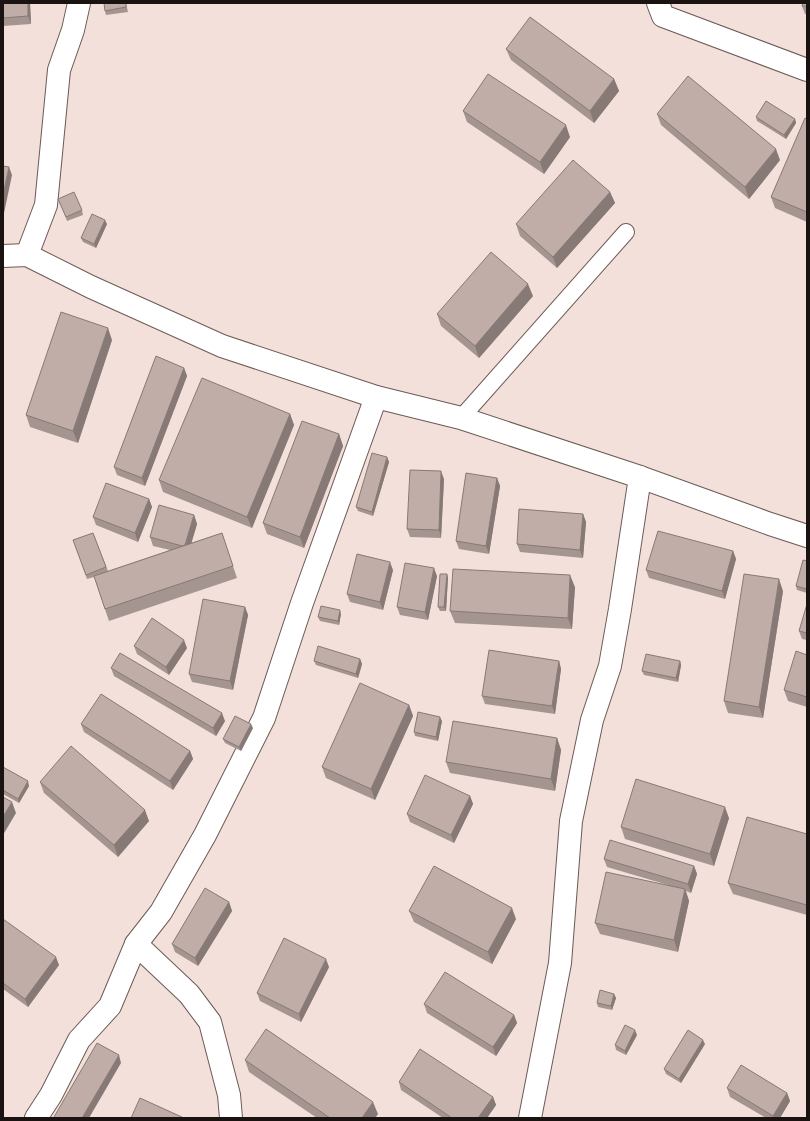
<svg xmlns="http://www.w3.org/2000/svg" width="810" height="1121" font-family="'Public Sans',sans-serif">
  <rect width="100%" height="100%" fill="#f4e0da"/>
  <g fill="none" stroke-linecap="round" stroke-linejoin="round">
    <defs>
      <polyline id="lane" points="461,418 626,232"/>
      <g id="street">
        <polyline points="658,3 663,16 807,70"/>
        <polyline points="27,255 46,205 59,70 73,30 79,3"/>
        <polyline points="3,256 27,255 91,287 222,346 376,397 461,418 640,477 770,524 807,536"/>
        <polyline points="136,944 189,994 210,1022 229,1095 231,1118"/>
        <polyline points="36,1118 51,1095 79,1040 110,1006 136,944 161,912 205,835 264,718 302,603 376,397"/>
        <polyline points="530,1118 560,963 571,821 592,720 610,666 620,609 640,477"/>
      </g>
    </defs>
    <!-- lane casing -->
    <use href="#lane" stroke="#6c5a56" stroke-width="18"/>
    <!-- street casing -->
    <use href="#street" stroke="#6c5a56" stroke-width="24"/>
    <!-- lane -->
    <use href="#lane" stroke="#fff" stroke-width="16"/>
    <!-- street -->
    <use href="#street" stroke="#fff" stroke-width="22"/>
  </g>
  <!-- wall -->
  <g fill="#a59590">
    <polygon points="3,3 30,3 31,24 3,26"/>
    <polygon points="126,3 128,12 106,15 105,11"/>
    <polygon points="807,3 807,14 805,14 802,6"/>
    <polygon points="506,49 614,79 619,91 594,123 511,60"/>
    <polygon points="463,111 570,137 544,174 467,122"/>
    <polygon points="657,114 780,160 749,199 661,125"/>
    <polygon points="756,117 795,119 796,123 786,139 757,121"/>
    <polygon points="807,119 807,222 775,208 771,197"/>
    <polygon points="610,192 615,203 557,268 520,236 516,224"/>
    <polygon points="60,203 82,210 83,215 67,221"/>
    <polygon points="107,224 96,248 83,242 81,238"/>
    <polygon points="533,296 479,358 441,326 437,314"/>
    <polygon points="112,340 78,443 30,427 26,415"/>
    <polygon points="184,368 187,376 145,486 117,475 114,467"/>
    <polygon points="290,414 294,425 252,528 163,492 159,480"/>
    <polygon points="339,434 343,446 304,548 267,534 263,523"/>
    <polygon points="387,457 389,462 373,516 358,511 356,507"/>
    <polygon points="497,478 500,486 489,554 459,549 456,541"/>
    <polygon points="444,479 441,538 410,537 407,529"/>
    <polygon points="149,499 152,507 138,542 96,525 93,517"/>
    <polygon points="583,514 586,522 583,558 520,552 517,544"/>
    <polygon points="194,515 197,524 191,543 222,533 237,578 109,621 94,577 87,579 73,540 93,533 108,571 170,550 153,546 150,537"/>
    <polygon points="733,551 736,559 725,599 649,578 646,570"/>
    <polygon points="807,561 807,593 797,590 796,586"/>
    <polygon points="393,570 383,610 350,602 347,594"/>
    <polygon points="447,574 448,578 446,611 440,611 438,607"/>
    <polygon points="437,576 428,620 400,615 397,607"/>
    <polygon points="575,587 572,629 455,623 450,611"/>
    <polygon points="783,591 763,718 728,713 724,701"/>
    <polygon points="807,604 807,640 802,639 799,631"/>
    <polygon points="245,607 248,615 233,690 192,682 189,674"/>
    <polygon points="341,614 339,625 320,621 318,617"/>
    <polygon points="134,646 187,648 169,675 137,654"/>
    <polygon points="807,655 807,707 788,701 784,690"/>
    <polygon points="360,659 362,664 358,678 316,665 314,661"/>
    <polygon points="559,661 561,669 555,714 485,704 482,696"/>
    <polygon points="680,661 681,665 678,682 644,675 642,671"/>
    <polygon points="111,668 225,721 216,736 114,676"/>
    <polygon points="409,705 413,716 375,800 326,778 322,767"/>
    <polygon points="442,721 438,741 415,736 414,732"/>
    <polygon points="81,724 190,751 193,759 173,790 84,732"/>
    <polygon points="253,728 241,751 225,743 223,739"/>
    <polygon points="557,738 561,750 555,791 450,773 446,762"/>
    <polygon points="3,767 29,786 19,803 3,794"/>
    <polygon points="40,782 149,821 118,857 44,793"/>
    <polygon points="470,796 473,804 454,843 410,822 407,814"/>
    <polygon points="729,818 714,866 625,839 621,827"/>
    <polygon points="807,834 807,915 733,894 728,883"/>
    <polygon points="604,859 694,866 697,874 691,893 686,891 689,901 678,952 600,934 595,923 668,885 607,867"/>
    <polygon points="229,902 232,911 198,966 175,952 172,944"/>
    <polygon points="409,911 516,919 492,964 414,922"/>
    <polygon points="3,919 59,965 28,1007 3,989"/>
    <polygon points="329,967 301,1022 260,1001 257,993"/>
    <polygon points="614,994 616,998 612,1010 598,1007 597,1003"/>
    <polygon points="424,1004 514,1015 517,1023 496,1056 427,1013"/>
    <polygon points="637,1035 626,1055 616,1050 615,1045"/>
    <polygon points="705,1044 681,1083 666,1074 664,1069"/>
    <polygon points="245,1060 378,1114 375,1118 317,1118 249,1072"/>
    <polygon points="399,1082 493,1097 496,1105 487,1118 443,1118 401,1090"/>
    <polygon points="727,1088 787,1093 790,1101 780,1118 766,1118 730,1097"/>
  </g>
  <!-- shaded-wall -->
  <g fill="#867976">
    <polygon points="28,3 30,3 31,24 28,16"/>
    <polygon points="614,79 619,91 594,123 590,111"/>
    <polygon points="795,119 796,123 786,139 784,135"/>
    <polygon points="566,125 570,137 544,174 540,162"/>
    <polygon points="776,149 780,160 749,199 745,187"/>
    <polygon points="9,167 12,175 3,218 3,195"/>
    <polygon points="610,192 615,203 557,268 553,257"/>
    <polygon points="105,220 107,224 96,248 94,244"/>
    <polygon points="528,284 533,296 479,358 475,346"/>
    <polygon points="108,328 112,340 78,443 73,431"/>
    <polygon points="184,368 187,376 145,486 142,478"/>
    <polygon points="290,414 294,425 252,528 247,517"/>
    <polygon points="339,434 343,446 304,548 300,537"/>
    <polygon points="387,457 389,462 373,516 372,512"/>
    <polygon points="441,471 444,479 441,538 439,530"/>
    <polygon points="497,478 500,486 489,554 486,546"/>
    <polygon points="149,499 152,507 138,542 135,533"/>
    <polygon points="583,514 586,522 583,558 580,550"/>
    <polygon points="194,515 197,524 188,555 185,547"/>
    <polygon points="733,551 736,559 725,599 722,591"/>
    <polygon points="390,562 393,570 383,610 380,602"/>
    <polygon points="434,568 437,576 428,620 425,612"/>
    <polygon points="447,574 448,578 446,611 444,607"/>
    <polygon points="570,575 575,587 572,629 568,618"/>
    <polygon points="779,579 783,591 763,718 759,707"/>
    <polygon points="245,607 248,615 233,690 230,681"/>
    <polygon points="340,610 341,614 339,625 338,621"/>
    <polygon points="184,640 187,648 169,675 166,667"/>
    <polygon points="360,659 362,664 358,678 356,674"/>
    <polygon points="559,661 561,669 555,714 552,706"/>
    <polygon points="680,661 681,665 678,682 676,678"/>
    <polygon points="409,705 413,716 375,800 371,789"/>
    <polygon points="222,713 225,721 216,736 213,728"/>
    <polygon points="440,717 442,721 438,741 436,737"/>
    <polygon points="251,724 253,728 241,751 239,747"/>
    <polygon points="557,738 561,750 555,791 551,779"/>
    <polygon points="190,751 193,759 173,790 170,781"/>
    <polygon points="28,781 29,786 19,803 18,799"/>
    <polygon points="470,796 473,804 454,843 451,835"/>
    <polygon points="12,802 16,813 3,835 3,817"/>
    <polygon points="725,807 729,818 714,866 710,854"/>
    <polygon points="145,810 149,821 118,857 114,845"/>
    <polygon points="694,866 697,874 691,893 688,884"/>
    <polygon points="685,889 689,901 678,952 674,940"/>
    <polygon points="229,902 232,911 198,966 195,958"/>
    <polygon points="512,908 516,919 492,964 488,952"/>
    <polygon points="56,957 59,965 28,1007 25,999"/>
    <polygon points="326,959 329,967 301,1022 299,1014"/>
    <polygon points="614,994 616,998 612,1010 611,1006"/>
    <polygon points="514,1015 517,1023 496,1056 493,1047"/>
    <polygon points="635,1030 637,1035 626,1055 625,1051"/>
    <polygon points="703,1040 705,1044 681,1083 679,1079"/>
    <polygon points="119,1055 121,1063 89,1118 82,1118"/>
    <polygon points="787,1093 790,1101 780,1118 774,1118 773,1116"/>
    <polygon points="493,1097 496,1105 487,1118 478,1118"/>
    <polygon points="373,1102 378,1114 375,1118 362,1118"/>
  </g>
  <!-- building -->
  <g fill="#c0ada8" stroke="#867976">
    <polygon points="3,3 28,3 28,16 3,18"/>
    <polygon points="104,3 126,3 126,7 105,11"/>
    <polygon points="803,3 807,3 807,6 802,6"/>
    <polygon points="530,17 614,79 590,111 506,49"/>
    <polygon points="488,74 566,125 540,162 463,111"/>
    <polygon points="688,76 776,149 745,187 657,114"/>
    <polygon points="766,101 795,119 784,135 756,117"/>
    <polygon points="805,118 807,119 807,212 771,197"/>
    <polygon points="573,160 610,192 553,257 516,224"/>
    <polygon points="3,166 9,167 3,195"/>
    <polygon points="74,192 82,210 66,217 58,199"/>
    <polygon points="92,214 105,220 94,244 81,238"/>
    <polygon points="491,252 528,284 475,346 437,314"/>
    <polygon points="61,312 108,328 73,431 26,415"/>
    <polygon points="156,356 184,368 142,478 114,467"/>
    <polygon points="202,378 290,414 247,517 159,480"/>
    <polygon points="302,421 339,434 300,537 263,523"/>
    <polygon points="372,453 387,457 372,512 356,507"/>
    <polygon points="410,470 441,471 439,530 407,529"/>
    <polygon points="466,473 497,478 486,546 456,541"/>
    <polygon points="106,483 149,499 135,533 93,517"/>
    <polygon points="159,505 194,515 185,545 182,546 150,537"/>
    <polygon points="519,509 583,514 580,550 517,544"/>
    <polygon points="658,531 733,551 722,591 646,570"/>
    <polygon points="93,533 106,567 86,575 73,540"/>
    <polygon points="222,533 233,566 105,609 94,576"/>
    <polygon points="357,554 390,562 380,602 347,594"/>
    <polygon points="803,560 807,561 807,589 796,586"/>
    <polygon points="405,563 434,568 425,612 397,607"/>
    <polygon points="453,569 570,575 568,618 450,611"/>
    <polygon points="440,574 447,574 444,607 438,607"/>
    <polygon points="744,574 779,579 759,707 724,701"/>
    <polygon points="203,599 245,607 230,681 189,674"/>
    <polygon points="807,604 807,633 799,631"/>
    <polygon points="321,606 340,610 338,621 318,617"/>
    <polygon points="152,618 184,640 166,667 134,646"/>
    <polygon points="318,646 360,659 356,674 314,661"/>
    <polygon points="489,650 559,661 552,706 482,696"/>
    <polygon points="796,651 807,655 807,697 784,690"/>
    <polygon points="120,653 222,713 213,728 111,668"/>
    <polygon points="646,654 680,661 676,678 642,671"/>
    <polygon points="360,683 409,705 371,789 322,767"/>
    <polygon points="101,694 190,751 170,781 81,724"/>
    <polygon points="418,712 440,717 436,737 414,732"/>
    <polygon points="235,716 251,724 239,747 223,739"/>
    <polygon points="453,721 557,738 551,779 446,762"/>
    <polygon points="71,746 145,810 114,845 40,782"/>
    <polygon points="3,767 28,781 18,799 3,790"/>
    <polygon points="425,775 470,796 451,835 407,814"/>
    <polygon points="636,779 725,807 710,854 621,827"/>
    <polygon points="3,797 12,802 3,817"/>
    <polygon points="747,817 807,834 807,905 728,883"/>
    <polygon points="610,840 694,866 688,884 604,859"/>
    <polygon points="434,866 512,908 488,952 409,911"/>
    <polygon points="606,872 685,889 674,940 595,923"/>
    <polygon points="205,888 229,902 195,958 172,944"/>
    <polygon points="3,919 56,957 25,999 3,983"/>
    <polygon points="284,938 326,959 299,1014 257,993"/>
    <polygon points="445,972 514,1015 493,1047 424,1004"/>
    <polygon points="600,990 614,994 611,1006 597,1003"/>
    <polygon points="625,1025 635,1030 625,1051 615,1045"/>
    <polygon points="266,1029 373,1102 362,1118 330,1118 245,1060"/>
    <polygon points="688,1030 703,1040 679,1079 664,1069"/>
    <polygon points="97,1043 119,1055 82,1118 56,1118 54,1117"/>
    <polygon points="420,1049 493,1097 478,1118 452,1118 399,1082"/>
    <polygon points="741,1065 787,1093 773,1116 727,1088"/>
    <polygon points="140,1098 184,1118 131,1118"/>
  </g>
  <!-- border -->
  <rect width="810" height="1121" fill="none" stroke="#1a1312" stroke-width="8"/>
</svg>
